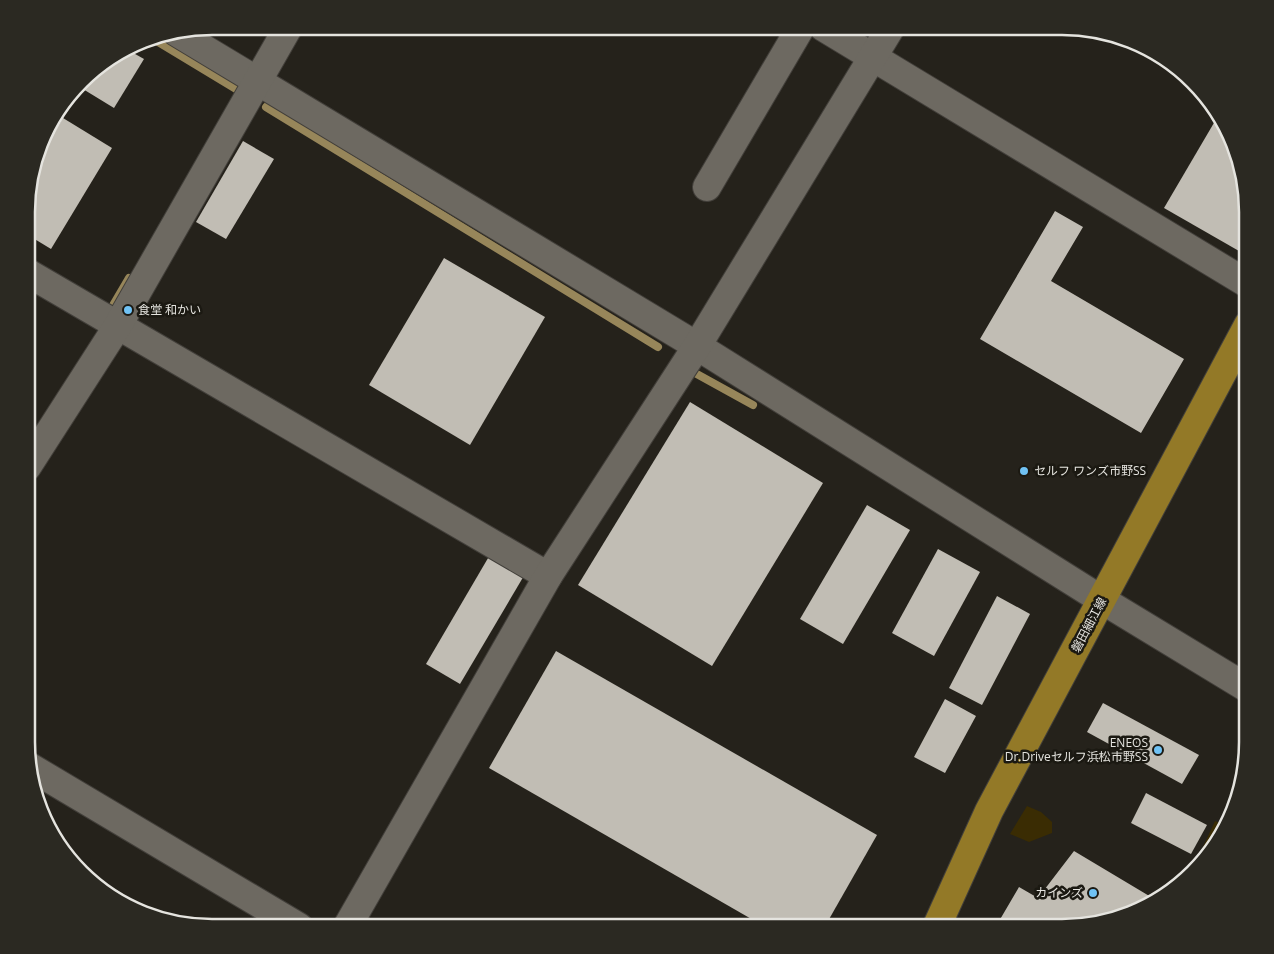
<svg xmlns="http://www.w3.org/2000/svg" width="1274" height="954" font-family="'Open Sans','Noto Sans JP',sans-serif">
  <rect width="100%" height="100%" fill="#25221b"/>
  <!-- green -->
  <g fill="#3a2c03">
    <polygon points="1027,806 1041,812 1052,822 1052,833 1029,842 1010,834"/>
    <polygon points="1215,821 1226,826 1210,851 1203,847"/>
  </g>
  <g fill="none" stroke-linecap="round" stroke-linejoin="round">
    <!-- stream -->
    <g stroke="#97865a" stroke-width="8">
      <polyline points="150,37 241,92"/>
      <polyline points="266,107 658,347"/>
      <polyline points="112,307 129,278"/>
      <polyline points="695,373 753,405"/>
    </g>
  </g>
  <!-- building -->
  <g fill="#c1bdb4">
    <polygon points="128,50 144,59 114,108 78,86 90,72"/>
    <polygon points="1218,116 1229,130 1248,212 1248,236 1239,251 1164,208"/>
    <polygon points="63,118 112,148 51,249 28,235 28,187 37,161"/>
    <polygon points="243,141 274,159 226,239 196,222"/>
    <polygon points="1055,211 1083,227 1051,281 1184,359 1141,433 980,339"/>
    <polygon points="444,258 545,317 470,445 369,385"/>
    <polygon points="690,402 823,483 712,666 578,585"/>
    <polygon points="867,505 910,530 843,644 800,619"/>
    <polygon points="938,549 980,572 934,656 892,633"/>
    <polygon points="491,553 525,574 460,684 426,664"/>
    <polygon points="997,596 1030,614 982,705 949,688"/>
    <polygon points="556,651 877,835 824,928 767,928 489,768"/>
    <polygon points="945,699 976,716 945,773 914,757"/>
    <polygon points="1103,703 1199,755 1182,784 1087,732"/>
    <polygon points="1146,793 1207,825 1191,854 1131,823"/>
    <polygon points="1074,851 1156,900 1144,909 1062,928 995,928 1019,887 1038,898"/>
  </g>
  <g fill="none" stroke-linecap="round" stroke-linejoin="round">
    <defs>
      <g id="minor">
        <polyline points="823,27 1248,284"/>
        <polyline points="176,32 697,346 1102,600 1247,688"/>
        <polyline points="707,187 801,27"/>
        <polyline points="28,273 548,576"/>
        <polyline points="27,467 117,327 289,26"/>
        <polyline points="30,767 299,927"/>
        <polyline points="347,927 548,576 697,346 891,27"/>
      </g>
      <polyline id="major" points="936,928 989,811 1248,325"/>
    </defs>
    <!-- minor casing -->
    <use href="#minor" stroke="#423f3a" stroke-width="30"/>
    <!-- major casing -->
    <use href="#major" stroke="#423f3a" stroke-width="30"/>
    <!-- minor -->
    <use href="#minor" stroke="#6d6961" stroke-width="28"/>
    <!-- major -->
    <use href="#major" stroke="#937927" stroke-width="28"/>
  </g>
  <!-- markers -->
  <g fill="#70c2f4" stroke="#1b1912" stroke-width="2">
    <circle cx="128" cy="310" r="5"/>
    <circle cx="1024" cy="471" r="5"/>
    <circle cx="1158" cy="750" r="5"/>
    <circle cx="1093" cy="893" r="5"/>
  </g>
  <g text-anchor="middle" stroke-width="5" stroke-linejoin="round" paint-order="stroke">
    <!-- poi labels -->
    <g font-size="12" fill="#e5e4df" stroke="#1b1912" text-anchor="start">
      <text x="138" y="314">食堂 和かい</text>
      <text x="1034" y="475">セルフ ワンズ市野SS</text>
      <text x="1148" y="747" text-anchor="end">ENEOS<tspan x="1148" dy="14">Dr.Driveセルフ浜松市野SS</tspan></text>
      <text x="1083" y="897" text-anchor="end">カインズ</text>
    </g>
    <!-- street labels -->
    <g font-size="12" fill="#e5e4df" stroke="#1b1912">
      <text transform="translate(1089 625) rotate(-62)" y="4">磐田細江線</text>
    </g>
  </g>
  <!-- crop -->
  <path d="M0 0H1274V954H0ZM212 35H1062A177 177 0 0 1 1239 212V742A177 177 0 0 1 1062 919H212A177 177 0 0 1 35 742V212A177 177 0 0 1 212 35Z" fill="#2b2922" fill-rule="evenodd"/>
  <path fill="none" stroke="#e5e4df" stroke-width="2.5" d="M212 35H1062A177 177 0 0 1 1239 212V742A177 177 0 0 1 1062 919H212A177 177 0 0 1 35 742V212A177 177 0 0 1 212 35Z"/>
</svg>
